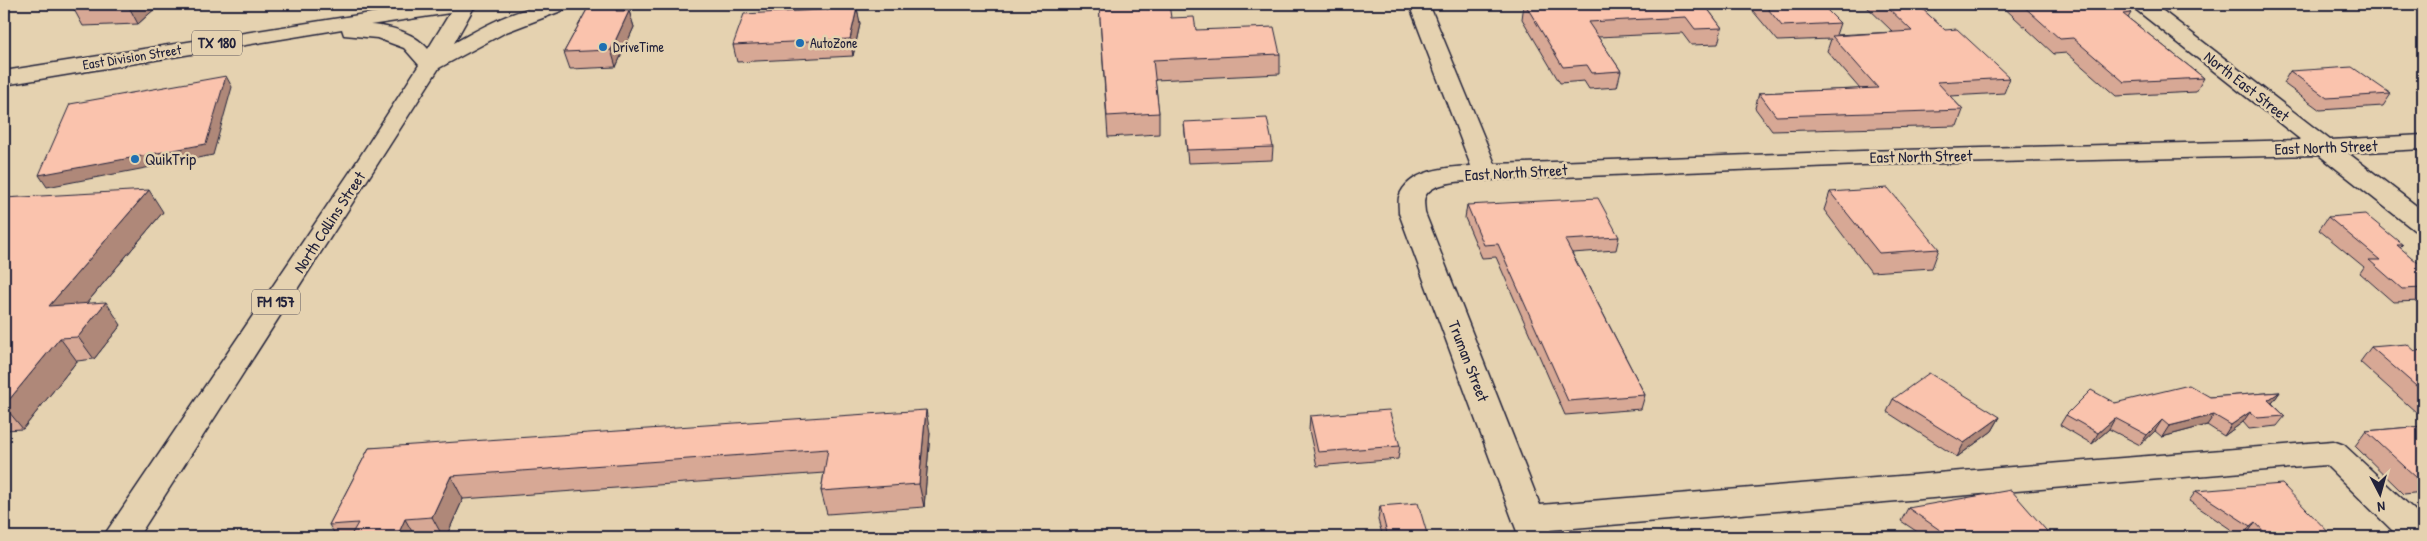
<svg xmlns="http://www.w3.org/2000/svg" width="2427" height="541" font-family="'Patrick Hand',sans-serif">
  <rect width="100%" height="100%" fill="#e5d2b0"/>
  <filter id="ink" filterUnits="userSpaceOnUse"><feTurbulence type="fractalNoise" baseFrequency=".02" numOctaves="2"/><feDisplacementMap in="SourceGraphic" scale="10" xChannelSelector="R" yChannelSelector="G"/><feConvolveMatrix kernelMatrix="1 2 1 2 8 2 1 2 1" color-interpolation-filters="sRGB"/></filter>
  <g filter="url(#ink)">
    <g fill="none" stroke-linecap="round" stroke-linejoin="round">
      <defs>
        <path id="minor" d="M1409,4H1429L1495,164L1862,151L2301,140L2134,8L2131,4H2154L2330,140L2423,135V149L2348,153L2423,211V232L2414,230L2319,155L1862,165L1486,180C1472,181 1431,180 1425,197C1423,201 1425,208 1425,213L1540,505L2333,441L2344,445L2423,518V537H2399L2326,465L1550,530L1553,537H1519L1399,213C1399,208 1398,202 1399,197C1408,170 1447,167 1471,166Z"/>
        <path id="major" d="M428,4H479L473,9L454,43C491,22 529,1 572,4L569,8L506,32L439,68L138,537H103L352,169L419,65L404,48L377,38L344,35L342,29L4,85V71ZM450,13L428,49C415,33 391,26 370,25Z"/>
      </defs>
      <!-- minor casing -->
      <use href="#minor" stroke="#22223b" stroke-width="3"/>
      <!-- major casing -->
      <use href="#major" stroke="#22223b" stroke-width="3"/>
      <!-- minor -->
      <use href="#minor" fill="#e5d2b0" fill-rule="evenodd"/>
      <!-- major -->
      <use href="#major" fill="#e5d2b0" fill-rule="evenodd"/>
    </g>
    <!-- wall -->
    <g fill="#d7a895" stroke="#22223b">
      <polygon points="71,4 160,4 138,24 83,26"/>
      <polygon points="590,4 622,4 624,11 629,11 634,27 616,67 570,69 564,52"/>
      <polygon points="1099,4 1171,18 1196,30 1280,54 1280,74 1155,80 1159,113 1159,134 1108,137"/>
      <polygon points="1524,4 1704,4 1722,28 1718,44 1691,45 1682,33 1598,37 1621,71 1617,87 1589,89 1584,81 1560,83 1522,19"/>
      <polygon points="1747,4 1821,4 1840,23 1836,35 1893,32 1864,4 1917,4 1945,30 2010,78 2004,93 1950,96 1963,110 1957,126 1772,131 1755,108 1759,93 1860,89 1827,51 1831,39 1778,41"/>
      <polygon points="2000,4 2119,4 2131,13 2128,18 2204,78 2196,92 2116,96 2067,53 2054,54"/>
      <polygon points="857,8 860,24 853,56 737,62 733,45"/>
      <polygon points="2290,71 2391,94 2383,106 2320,110 2283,83"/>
      <polygon points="1184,122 1273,147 1272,160 1188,163 1185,134"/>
      <polygon points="1830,192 1939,249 1932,268 1871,272 1824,210"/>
      <polygon points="4,198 163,212 86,304 121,325 94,359 77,361 23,429 4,430"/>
      <polygon points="1467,205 1619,237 1616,250 1572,253 1645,395 1641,409 1565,415 1496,257 1482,258 1465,218"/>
      <polygon points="2328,217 2403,245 2400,248 2423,267 2423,301 2393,302 2360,273 2364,267 2319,230"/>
      <polygon points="2371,347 2415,351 2423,350 2423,413 2417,413 2360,362"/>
      <polygon points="2280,392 2272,403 2285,416 2277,426 2249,429 2243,422 2224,436 2207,425 2162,437 2155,431 2140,445 2109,429 2092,444 2060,425 2066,415 2115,403 2210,397"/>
      <polygon points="1893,399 2000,417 1992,431 1957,457 1887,412"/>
      <polygon points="1310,416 1400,446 1398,459 1317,466 1309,430"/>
      <polygon points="2423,426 2423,492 2404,494 2355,446 2366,431"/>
      <polygon points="930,433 924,507 827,514 821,491 824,473 463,499 446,537 337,537 329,525 369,448"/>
      <polygon points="2196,491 2333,537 2252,537 2248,533 2242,537 2189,501"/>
      <polygon points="1380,506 1428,537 1383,537 1378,520"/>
      <polygon points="1908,508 2052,537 1925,537 1901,521"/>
    </g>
    <!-- shaded-wall -->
    <g fill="#af8879" stroke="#22223b">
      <polygon points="133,4 160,4 138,24 129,7"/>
      <polygon points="619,4 622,4 626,17 616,11"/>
      <polygon points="857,8 860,24 853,56 850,39"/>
      <polygon points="629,11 634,27 616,67 611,50"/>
      <polygon points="226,76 232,87 213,155 47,187 39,175"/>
      <polygon points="149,190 163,212 65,329 49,306"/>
      <polygon points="106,302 121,325 94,359 78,337"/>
      <polygon points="60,338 77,361 23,429 4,406"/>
      <polygon points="2280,392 2273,402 2261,410 2268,400"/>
      <polygon points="926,410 930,433 924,507 919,484"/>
      <polygon points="2250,412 2243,422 2224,436 2231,425"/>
      <polygon points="2214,415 2207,425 2162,437 2169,426"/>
      <polygon points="2000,417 1992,431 1957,457 1964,443"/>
      <polygon points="2115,418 2109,429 2092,444 2098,433"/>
      <polygon points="2162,420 2155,431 2140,445 2147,435"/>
      <polygon points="451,476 463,499 446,537 443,537 432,517"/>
      <polygon points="405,519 415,537 397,537"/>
      <polygon points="2255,522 2248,533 2242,537 2250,526"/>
    </g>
    <!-- building -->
    <g fill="#fac3ad" stroke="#22223b">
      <polygon points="80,4 133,4 129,7 73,9"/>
      <polygon points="590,4 619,4 616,11 629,11 611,50 564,52"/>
      <polygon points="1099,4 1169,4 1171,18 1194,17 1196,30 1274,27 1280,54 1153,60 1159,113 1107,116"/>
      <polygon points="1525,4 1704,4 1722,28 1695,29 1686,17 1588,22 1621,71 1592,73 1587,65 1563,67"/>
      <polygon points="1764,4 1821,4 1840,23 1782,26"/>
      <polygon points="1884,4 1917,4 1945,30 1957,29 2010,78 1937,82 1963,110 1776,116 1759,93 1878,88 1832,36 1912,31"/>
      <polygon points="2021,4 2119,4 2131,13 2123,14 2204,78 2124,82 2073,38 2060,39"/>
      <polygon points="857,8 850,39 733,45 744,14"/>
      <polygon points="2352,67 2391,94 2327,98 2290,71"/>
      <polygon points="226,76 206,144 39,175 70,104"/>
      <polygon points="1267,118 1273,147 1187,150 1184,122"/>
      <polygon points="1888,188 1939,249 1879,253 1830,192"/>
      <polygon points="149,190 49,306 106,302 78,337 60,338 4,406 4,198"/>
      <polygon points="1598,198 1619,237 1565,240 1645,395 1568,401 1498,244 1484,245 1467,205"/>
      <polygon points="2365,214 2403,245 2397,245 2423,267 2423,288 2402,289 2369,260 2380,260 2328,217"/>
      <polygon points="2407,344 2415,351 2423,350 2423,392 2371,347"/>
      <polygon points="1929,373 2000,417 1964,443 1893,399"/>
      <polygon points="2189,385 2210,397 2280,392 2268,400 2285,416 2257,418 2250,412 2231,425 2214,415 2169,426 2162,420 2147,435 2115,418 2098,433 2066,415 2091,390 2115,403"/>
      <polygon points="926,410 919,484 821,491 828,449 451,476 432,517 405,519 397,537 350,537 358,523 329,525 369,448"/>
      <polygon points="1389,410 1400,446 1318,452 1310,416"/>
      <polygon points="2423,426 2423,478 2417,478 2366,431"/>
      <polygon points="2282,484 2333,537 2269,537 2255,522 2250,526 2196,491"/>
      <polygon points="2011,490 2052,537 1950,537 1908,508"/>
      <polygon points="1418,503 1428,537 1388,537 1380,506"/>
    </g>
  </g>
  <!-- markers -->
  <g fill="#1f6fb2" stroke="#e5d2b0" stroke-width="2">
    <circle cx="800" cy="43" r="5"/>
    <circle cx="603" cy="47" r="5"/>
    <circle cx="135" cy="159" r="5"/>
  </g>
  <g text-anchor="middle" stroke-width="5" stroke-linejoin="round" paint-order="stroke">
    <!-- far-poi labels -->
    <g font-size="14" fill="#22223b" stroke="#e5d2b0" text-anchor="start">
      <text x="810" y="48">AutoZone</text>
      <text x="613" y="52">DriveTime</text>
    </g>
    <!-- far-street labels -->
    <g font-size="14" fill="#22223b" stroke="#e5d2b0">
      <text transform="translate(132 57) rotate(-9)" y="5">East Division Street</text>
    </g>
    <!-- shield labels -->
    <g fill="#e5d2b0" stroke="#5c575e" stroke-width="1">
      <rect x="192" y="30.5" width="50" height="25" rx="4"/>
      <rect x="252" y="289.5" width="48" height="25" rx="4"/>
    </g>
    <g font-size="15" font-weight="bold" fill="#22223b">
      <text x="217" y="48">TX 180</text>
      <text x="276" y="307">FM 157</text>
    </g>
    <!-- street labels -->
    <g font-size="16" fill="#22223b" stroke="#e5d2b0">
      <text transform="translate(2247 86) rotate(38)" y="6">North East Street</text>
      <text transform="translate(2326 147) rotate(-2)" y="6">East North Street</text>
      <text transform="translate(1921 156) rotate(-1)" y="6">East North Street</text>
      <text transform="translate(1516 172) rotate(-3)" y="6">East North Street</text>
      <text transform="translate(329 222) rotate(-57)" y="6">North Collins Street</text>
      <text transform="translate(1469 361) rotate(69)" y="6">Truman Street</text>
    </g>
    <!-- poi labels -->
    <g font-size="16" fill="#22223b" stroke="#e5d2b0" text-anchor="start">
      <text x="145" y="165">QuikTrip</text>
    </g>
  </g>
  <!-- margin -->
  <rect width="2427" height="541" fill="none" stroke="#e5d2b0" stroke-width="20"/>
  <rect x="10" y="10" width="2407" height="521" fill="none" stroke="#22223b" stroke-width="2" filter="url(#ink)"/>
  <!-- north arrow -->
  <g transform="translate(2380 494) rotate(174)" stroke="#e5d2b0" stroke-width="4" paint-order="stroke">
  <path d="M0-4L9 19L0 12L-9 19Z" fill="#22223b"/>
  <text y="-8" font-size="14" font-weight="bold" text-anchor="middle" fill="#22223b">N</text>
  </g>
</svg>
